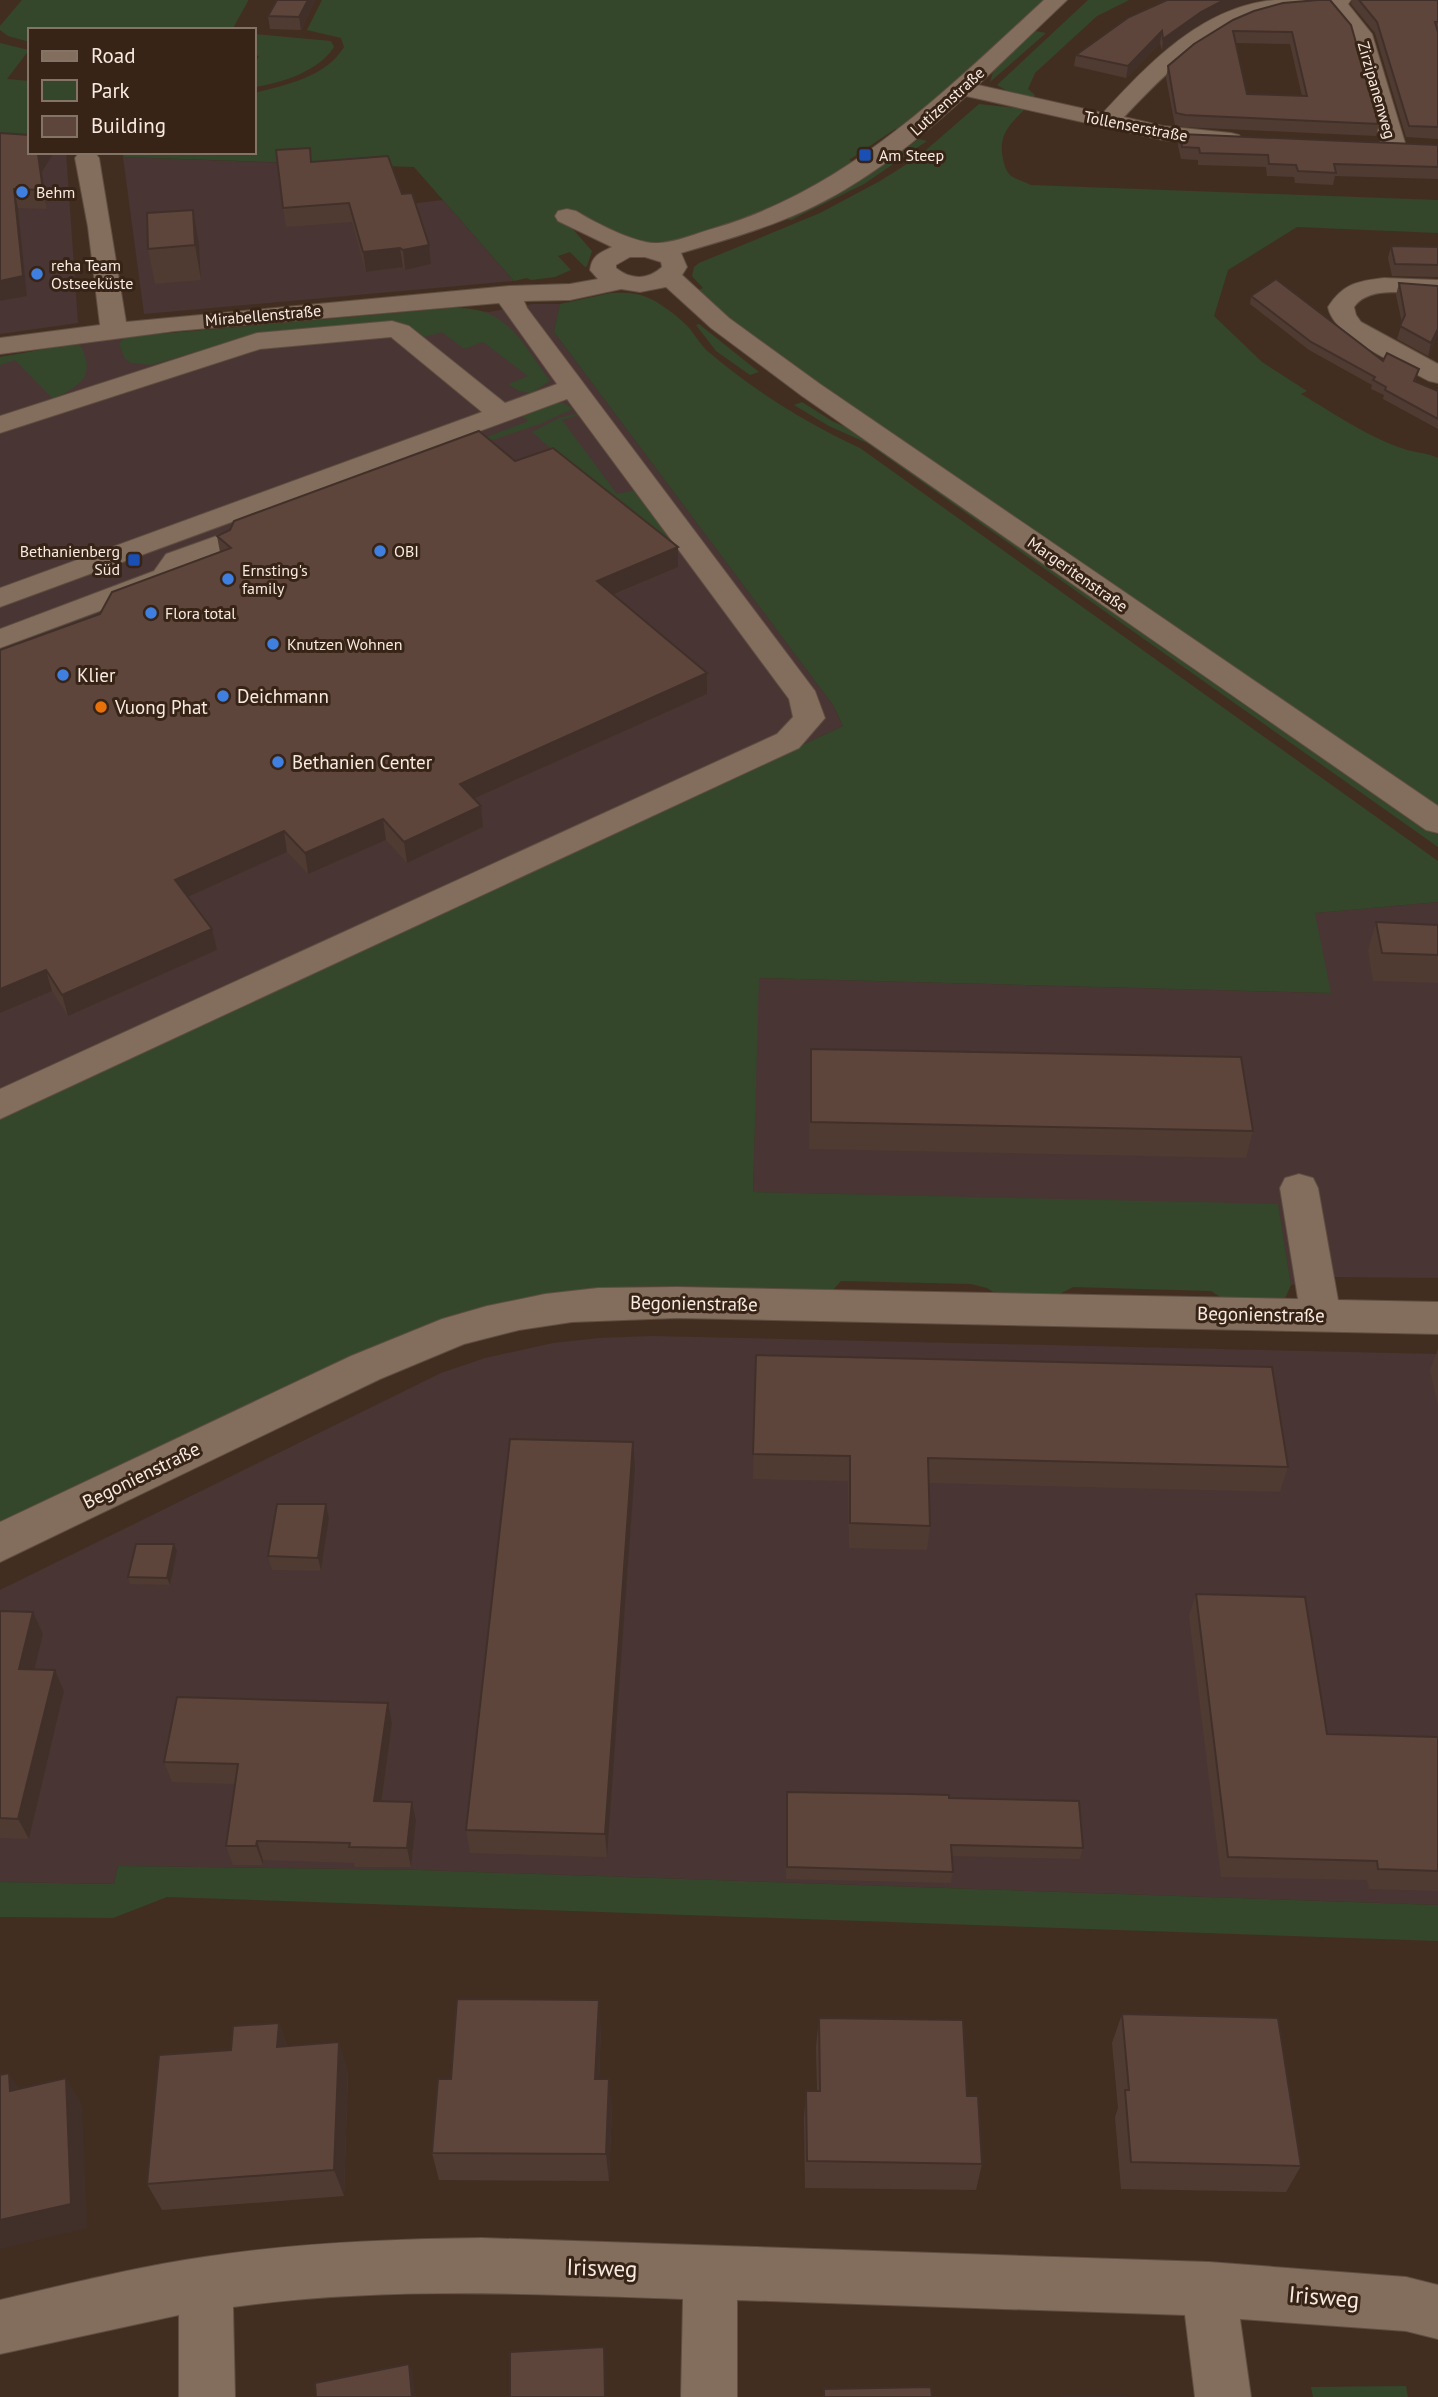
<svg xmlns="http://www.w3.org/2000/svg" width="1438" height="2397" font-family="'PT Sans',sans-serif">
  <rect width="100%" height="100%" fill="#422e20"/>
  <!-- commercial -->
  <g fill="#493534">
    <polygon points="0,140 30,152 66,152 78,323 0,334"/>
    <polygon points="123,157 320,164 333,213 443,200 514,281 144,314"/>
    <polygon points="533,304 560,304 554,332 833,705 843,726 0,1119 0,357 129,337 453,308 489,312"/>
    <polygon points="1438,902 1438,1278 1334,1277 1291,1285 1278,1205 753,1192 758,978 1330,993 1314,913"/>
    <polygon points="652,1336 1438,1354 1438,1905 419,1870 118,1866 114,1884 0,1882 0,1590 441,1373 485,1358 553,1343 599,1338"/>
  </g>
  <!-- green -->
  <g fill="#34472b">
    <polygon points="22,0 248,0 248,1 232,30 30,30 30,42 8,36 0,30 0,26"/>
    <path d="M322,0H1044L902,131L895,129L849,160L856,163C804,193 726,237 665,243C635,246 600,233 571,227L592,251L587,266L585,267L570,252L558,256L571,270L555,277L531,280L527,278L514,281L414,167L123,157L124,152H254V93C286,85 326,77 344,47L341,38L307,30Z"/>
    <polygon points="1088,0 1129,0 1097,16 1035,73 1028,89 1035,95 1034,97 1007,91 997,85"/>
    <polygon points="1035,31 1046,33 990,82 994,69"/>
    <path d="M254,34L331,41L334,47C318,72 281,83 254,87V66L259,56L254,55Z"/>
    <polygon points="0,43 29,50 7,79 30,81 30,141 0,140"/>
    <path d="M979,104L1025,109C1009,125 998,135 1003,159C1004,164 1006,171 1010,175C1015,179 1025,182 1031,185L1438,200V233L1297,227L1228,270L1214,316L1262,362L1307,391L1301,394C1335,414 1369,438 1407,450C1418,453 1427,453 1438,458V809L724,318L696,291L703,288L692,276L694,267L699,263L820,213L880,181L918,157Z"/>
    <polygon points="919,139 927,141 864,184 791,220 781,218 877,168"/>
    <path d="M611,293C626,292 640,293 653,300C663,306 675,314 683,322C694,331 699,345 711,354C756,392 806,423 860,448L1438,861V902L1315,913L1331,993L759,978L753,1192L1278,1204L1291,1285L1283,1303L1228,1302L1211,1291L1073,1287L1052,1298L1001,1297L987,1288L971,1284L841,1281L832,1291C743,1289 652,1281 564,1292C529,1296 494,1305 459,1314L0,1527V1119L843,726L833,705L554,332L560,304Z"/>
    <path d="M453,308C508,306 521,342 550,381L531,393L519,391L508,384L528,376L483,342L464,349L442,332L425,337L409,325L389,321L258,334L151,365L132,363L125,359L119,344L123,339L136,336Z"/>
    <polygon points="699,324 759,372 750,375 716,351 696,325"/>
    <path d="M73,344L80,345C97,376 80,386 53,399L15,360L0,365V357Z"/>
    <polygon points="802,402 832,421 874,440 1438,835 1438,847 867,443 829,426 794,405"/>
    <polygon points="550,403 564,403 573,409 540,424 477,445 474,442 528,421 518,413"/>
    <polygon points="575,414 579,415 562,420 617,494 636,490 678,548 669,551 532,432 559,418"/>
    <polygon points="118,1866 419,1870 1438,1905 1438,1941 167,1897 113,1918 0,1917 0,1882 114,1884"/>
    <polygon points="1406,2386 1408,2397 1313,2397 1311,2387"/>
  </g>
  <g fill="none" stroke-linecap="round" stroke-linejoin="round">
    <defs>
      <g id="minor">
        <path d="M1044,0H1067L978,85L1103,113C1149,63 1203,6 1275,0C1300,0 1326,0 1351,0L1348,4L1372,34L1406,146L1402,151H1386L1382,146L1351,35L1328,8C1310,10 1292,9 1274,13C1210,28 1167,71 1124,117L1163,126L1231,133L1239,135L1243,140L1239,145L1231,147L1163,140L966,96C918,140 864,184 804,211C764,229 723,241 681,253L687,267L682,275L729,318L820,384L1438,806V833L1426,830L802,396L711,328L666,287L640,292L621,289L570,300L524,301L527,308L815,691L825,718L799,748L0,1119V1089L777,734L793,717L789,699L567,399L0,607V588L482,412L391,337L260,349L0,433V416L257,333L392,321L409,326L505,403L557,384L499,303L175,331L0,354V338L100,325L88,227L75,158L79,153H95L99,158L126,322L509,286L570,284L598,279L590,270C592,255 600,253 612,247L558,221L555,216L558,211L567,209L576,211C594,222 637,245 659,243C677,242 697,233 715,228C848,189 945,91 1044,0ZM630,257H645L661,262L662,267C648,280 631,280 616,268V265Z"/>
        <path d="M1384,278L1438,280V296C1414,294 1370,284 1354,307L1356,315L1361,322L1438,364V383L1429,381C1401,365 1334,339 1328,307C1343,284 1357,281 1384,278Z"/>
        <polygon points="222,534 232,537 236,543 232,549 187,566 175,583 0,648 0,629 154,571 166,554"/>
        <polygon points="1299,1174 1313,1178 1318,1188 1338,1300 1438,1302 1438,1334 677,1318 572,1322 519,1330 464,1344 380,1379 0,1562 0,1522 351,1356 442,1319 487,1306 545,1294 598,1288 677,1287 1298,1299 1280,1188 1285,1178"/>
        <path d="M482,2238L1209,2262L1406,2277L1438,2285V2339L1406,2331L1240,2319L1251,2397H1195L1185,2315L737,2300V2397H681L683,2299C533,2294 383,2286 233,2307L235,2397H179V2315L0,2354V2300C68,2284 136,2267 204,2257C296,2243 389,2239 482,2238Z"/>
      </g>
    </defs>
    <!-- minor casing -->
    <use href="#minor" stroke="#5e4d40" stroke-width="2"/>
    <!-- minor -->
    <use href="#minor" fill="#836d5c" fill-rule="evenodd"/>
  </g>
  <!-- wall -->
  <g fill="#503b33" fill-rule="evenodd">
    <polygon points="277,0 315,0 301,30 270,29 268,16"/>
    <polygon points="1352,0 1438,0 1438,139 1406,137 1375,33 1351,4"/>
    <polygon points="1248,2 1223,11 1200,23 1162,51 1160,43 1126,78 1074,66 1076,55"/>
    <path d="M1283,3L1379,124L1376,136L1183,127L1175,125L1166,78L1168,66ZM1236,43L1290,44L1302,96L1247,94Z"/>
    <polygon points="0,133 30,152 53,152 53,154 42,172 47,209 18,208 27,296 0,301"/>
    <polygon points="1180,134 1438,145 1438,179 1335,176 1333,185 1295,183 1294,177 1267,176 1266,167 1198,165 1198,160 1181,159 1178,146"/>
    <polygon points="311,162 402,194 429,245 431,264 405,270 403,267 366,272 352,222 286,227 283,208"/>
    <polygon points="199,245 201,280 155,284 148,249"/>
    <polygon points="1391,246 1438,247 1438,277 1392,276 1388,258"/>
    <polygon points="1399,283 1438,335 1428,356 1397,339 1402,323 1396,295"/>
    <polygon points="1251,296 1383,361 1419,369 1415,382 1438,391 1438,429 1383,399 1384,395 1371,389 1372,385 1309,350 1250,304"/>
    <polygon points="515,461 678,547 678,567 614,595 707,694 474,799 483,827 407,863 386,840 308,874 287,852 188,897 217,950 68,1016 52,991 0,1013 100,614 220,552 217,536"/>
    <polygon points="1376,922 1438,925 1438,983 1373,981 1368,950"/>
    <polygon points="811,1049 1253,1131 1246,1158 809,1149"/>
    <polygon points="1438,1349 1438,1406 1430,1370"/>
    <polygon points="756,1355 1288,1467 1280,1492 929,1483 930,1526 927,1550 849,1548 848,1481 753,1479"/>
    <polygon points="635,1468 607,1857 470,1853 466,1830"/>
    <polygon points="326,1504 329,1518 321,1571 272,1570 268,1556"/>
    <polygon points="177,1551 170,1585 130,1584 128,1577"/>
    <polygon points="1196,1594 1327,1734 1438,1737 1438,1891 1369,1889 1367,1880 1221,1877 1189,1616"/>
    <polygon points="0,1611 33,1612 43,1634 34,1669 55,1670 64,1691 29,1839 0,1838"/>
    <polygon points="388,1703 392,1723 382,1801 416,1821 411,1867 355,1867 354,1863 263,1860 263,1865 233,1865 226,1846 235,1784 172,1782 164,1762"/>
    <polygon points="787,1792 949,1798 1083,1848 1080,1859 952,1856 953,1872 951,1883 786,1879"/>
    <polygon points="1122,2014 1301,2166 1286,2192 1121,2189 1115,2117 1118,2108 1112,2043"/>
    <polygon points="819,2018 967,2096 982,2164 976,2190 805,2188 804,2118 806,2091 817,2091 816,2047"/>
    <polygon points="279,2023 287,2046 348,2071 344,2196 162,2210 147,2184 231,2050"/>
    <polygon points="601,2029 599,2079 612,2106 609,2181 439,2180 432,2153 451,2079"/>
  </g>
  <!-- shaded-wall -->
  <g fill="#413029">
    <polygon points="308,0 315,0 301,30 299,17"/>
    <polygon points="1224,0 1260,0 1248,2 1223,11 1200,23 1162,51 1163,39 1201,12"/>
    <polygon points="1162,31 1160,43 1126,78 1128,66"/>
    <polygon points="39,152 53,152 53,154 42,172 47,209 43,190 38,154"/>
    <polygon points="14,189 18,208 27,296 0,301 0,281"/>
    <polygon points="193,210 199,245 201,280 195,245"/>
    <polygon points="429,245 431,264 405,270 403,250"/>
    <polygon points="400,248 403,267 366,272 363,252"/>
    <polygon points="1438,329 1438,335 1428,356 1431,343"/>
    <polygon points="678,547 678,567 598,601 597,581"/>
    <polygon points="707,673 707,694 462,804 460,784"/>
    <polygon points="481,806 483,827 407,863 404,842"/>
    <polygon points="383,819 386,840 308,874 305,853"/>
    <polygon points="284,831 287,852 179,901 175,880"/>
    <polygon points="212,929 217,950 68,1016 62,995"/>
    <polygon points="46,970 52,991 0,1013 0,989"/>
    <polygon points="633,1442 635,1468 607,1857 605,1834"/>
    <polygon points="326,1504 329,1518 321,1571 318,1558"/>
    <polygon points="174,1544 177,1551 170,1585 167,1578"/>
    <polygon points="33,1612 43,1634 29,1691 19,1669"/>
    <polygon points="55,1670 64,1691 29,1839 18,1819"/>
    <polygon points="388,1703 392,1723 379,1821 374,1801"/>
    <polygon points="412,1802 416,1821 411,1867 407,1848"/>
    <polygon points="257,1841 263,1860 263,1865 256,1846"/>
    <polygon points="599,2000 601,2029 598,2106 595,2079"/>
    <polygon points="279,2023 289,2052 277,2047"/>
    <polygon points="339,2042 348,2071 344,2196 334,2170"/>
    <polygon points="9,2073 26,2100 10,2091"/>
    <polygon points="66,2078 82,2105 87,2228 0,2249 0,2220"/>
    <polygon points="609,2079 612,2106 609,2181 606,2154"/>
    <polygon points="604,2347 605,2355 606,2397 605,2397"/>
    <polygon points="409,2364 413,2373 415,2397 412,2397"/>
  </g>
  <!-- building -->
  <g fill="#5d453b" stroke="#413029" stroke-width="2" fill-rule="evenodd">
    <polygon points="277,0 308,0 299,17 268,16"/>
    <polygon points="1167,0 1224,0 1201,12 1163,39 1162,31 1128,66 1076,55 1129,17"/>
    <path d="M1318,0H1330L1351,25L1379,124L1185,115L1176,113L1168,66L1194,44L1233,20L1254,11L1283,3ZM1233,31L1292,32L1307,96L1247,94Z"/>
    <polygon points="1359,0 1438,0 1438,22 1435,22 1438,32 1438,127 1409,126 1377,22"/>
    <polygon points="0,133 30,135 30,152 39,152 38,154 43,190 14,189 23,276 0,281"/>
    <polygon points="1180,134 1438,145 1438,167 1334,164 1336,173 1298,171 1296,165 1269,164 1268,155 1200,153 1199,148 1182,147"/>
    <polygon points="310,148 311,162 388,156 402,194 412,193 429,245 403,250 400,248 363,252 349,203 283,208 276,150"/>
    <polygon points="193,210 195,245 148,249 147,213"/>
    <polygon points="1391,246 1438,247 1438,265 1395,264"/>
    <polygon points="1276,279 1383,361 1387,353 1419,369 1414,381 1438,391 1438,419 1385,390 1386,387 1373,380 1375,377 1311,342 1251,296"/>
    <polygon points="1399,283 1438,286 1438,329 1431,343 1400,326 1405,315"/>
    <polygon points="479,431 515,461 553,448 678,547 597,581 707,673 460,784 481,806 404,842 383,819 305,853 284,831 175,880 212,929 62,995 46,970 0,989 0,650 100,614 112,592 231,548 217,536 230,530 234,521"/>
    <polygon points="1376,922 1438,925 1438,955 1382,953"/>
    <polygon points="811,1049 1241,1057 1253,1131 811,1122"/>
    <polygon points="756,1355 1272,1367 1288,1467 928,1458 930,1526 850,1523 850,1456 753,1454"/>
    <polygon points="510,1439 633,1442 605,1834 466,1830"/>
    <polygon points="277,1504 326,1504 318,1558 268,1556"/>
    <polygon points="136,1544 174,1544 167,1578 128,1577"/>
    <polygon points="1196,1594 1305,1597 1327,1734 1438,1737 1438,1871 1378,1869 1377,1861 1228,1857"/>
    <polygon points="0,1611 33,1612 19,1669 55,1670 18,1819 0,1818"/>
    <polygon points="177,1697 388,1703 374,1801 412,1802 407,1848 349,1847 350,1843 257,1841 256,1846 226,1846 238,1764 164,1762"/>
    <polygon points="787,1792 909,1794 949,1795 949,1798 1079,1801 1083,1848 951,1845 953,1872 787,1867"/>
    <polygon points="457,1999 599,2000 595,2079 609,2079 606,2154 432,2153 438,2079 451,2079"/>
    <polygon points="1122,2014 1278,2018 1301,2166 1131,2162 1125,2090 1129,2090"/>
    <polygon points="819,2018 963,2020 967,2096 978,2096 982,2164 807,2161 806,2091 820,2091"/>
    <polygon points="279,2023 277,2047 339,2042 334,2170 147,2184 159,2055 231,2050 233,2026"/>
    <polygon points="9,2073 10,2091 66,2078 71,2204 0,2220 0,2075"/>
    <polygon points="604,2347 605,2397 510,2397 510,2352"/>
    <polygon points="409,2364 412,2397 316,2397 315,2383"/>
    <polygon points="931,2387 932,2397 824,2397 824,2389"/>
    <polygon points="1061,2396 1127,2397 1061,2397"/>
  </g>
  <!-- markers -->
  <g fill="#1a4fb4" stroke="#372416" stroke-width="2.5">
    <rect x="858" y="148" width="14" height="14" rx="3.5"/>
    <rect x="127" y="553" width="14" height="14" rx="3.5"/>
  </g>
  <g fill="#3f7fe0" stroke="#372416" stroke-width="2.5">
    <circle cx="22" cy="192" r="7"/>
    <circle cx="37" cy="274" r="7"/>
    <circle cx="380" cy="551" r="7"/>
    <circle cx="228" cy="579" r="7"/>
    <circle cx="151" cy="613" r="7"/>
    <circle cx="273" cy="644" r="7"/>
    <circle cx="63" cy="675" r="7"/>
    <circle cx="223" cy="696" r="7"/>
    <circle cx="278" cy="762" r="7"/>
  </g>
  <circle fill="#e8710a" stroke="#372416" stroke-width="2.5" cx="101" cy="707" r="7"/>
  <g text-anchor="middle" stroke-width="6" stroke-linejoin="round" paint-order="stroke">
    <!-- far-street labels -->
    <g font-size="16" fill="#f7eae1" stroke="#372416">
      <text transform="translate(1377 90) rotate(74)" y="6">Zirzipanenweg</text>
      <text transform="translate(947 101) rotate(-42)" y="6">Lutizenstraße</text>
      <text transform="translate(1136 126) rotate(11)" y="6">Tollenserstraße</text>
      <text transform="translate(263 315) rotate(-5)" y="6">Mirabellenstraße</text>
      <text transform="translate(1078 574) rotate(35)" y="6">Margeritenstraße</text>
    </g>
    <!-- far-poi labels -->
    <g font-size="16" fill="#f7eae1" stroke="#372416" text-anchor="start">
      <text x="879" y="161">Am Steep</text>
      <text x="36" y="198">Behm</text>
      <text x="51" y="271">reha Team<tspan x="51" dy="18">Ostseeküste</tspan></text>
      <text x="120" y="557" text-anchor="end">Bethanienberg<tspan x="120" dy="18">Süd</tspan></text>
      <text x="394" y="557">OBI</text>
      <text x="242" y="576">Ernsting's<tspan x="242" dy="18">family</tspan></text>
      <text x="165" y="619">Flora total</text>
      <text x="287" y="650">Knutzen Wohnen</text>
    </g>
    <!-- poi labels -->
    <g font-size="19" fill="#f7eae1" stroke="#372416" text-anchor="start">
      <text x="77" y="682">Klier</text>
      <text x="237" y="703">Deichmann</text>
      <text x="115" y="714">Vuong Phat</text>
      <text x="292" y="769">Bethanien Center</text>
    </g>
    <!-- street labels -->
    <g font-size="19" fill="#f7eae1" stroke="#372416">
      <text transform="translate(694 1303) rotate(1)" y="7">Begonienstraße</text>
      <text transform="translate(1261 1314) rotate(1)" y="7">Begonienstraße</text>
      <text transform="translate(141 1475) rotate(-26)" y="7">Begonienstraße</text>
    </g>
    <!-- near-street labels -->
    <g font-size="23" fill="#f7eae1" stroke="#372416">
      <text transform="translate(602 2268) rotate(2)" y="8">Irisweg</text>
      <text transform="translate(1324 2297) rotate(5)" y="8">Irisweg</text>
    </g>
  </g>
  <!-- legend -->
  <rect x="28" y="28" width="228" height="126" fill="#372416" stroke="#847367" stroke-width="2"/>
  <rect x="42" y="51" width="35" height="10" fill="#836d5c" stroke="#847367" stroke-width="2"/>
  <text x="91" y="63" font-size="21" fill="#f7eae1">Road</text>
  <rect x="42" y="80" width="35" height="21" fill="#34472b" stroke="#847367" stroke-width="2"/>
  <text x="91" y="98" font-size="21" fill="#f7eae1">Park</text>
  <rect x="42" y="116" width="35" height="21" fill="#5d453b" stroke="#847367" stroke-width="2"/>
  <text x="91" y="133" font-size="21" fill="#f7eae1">Building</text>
</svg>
